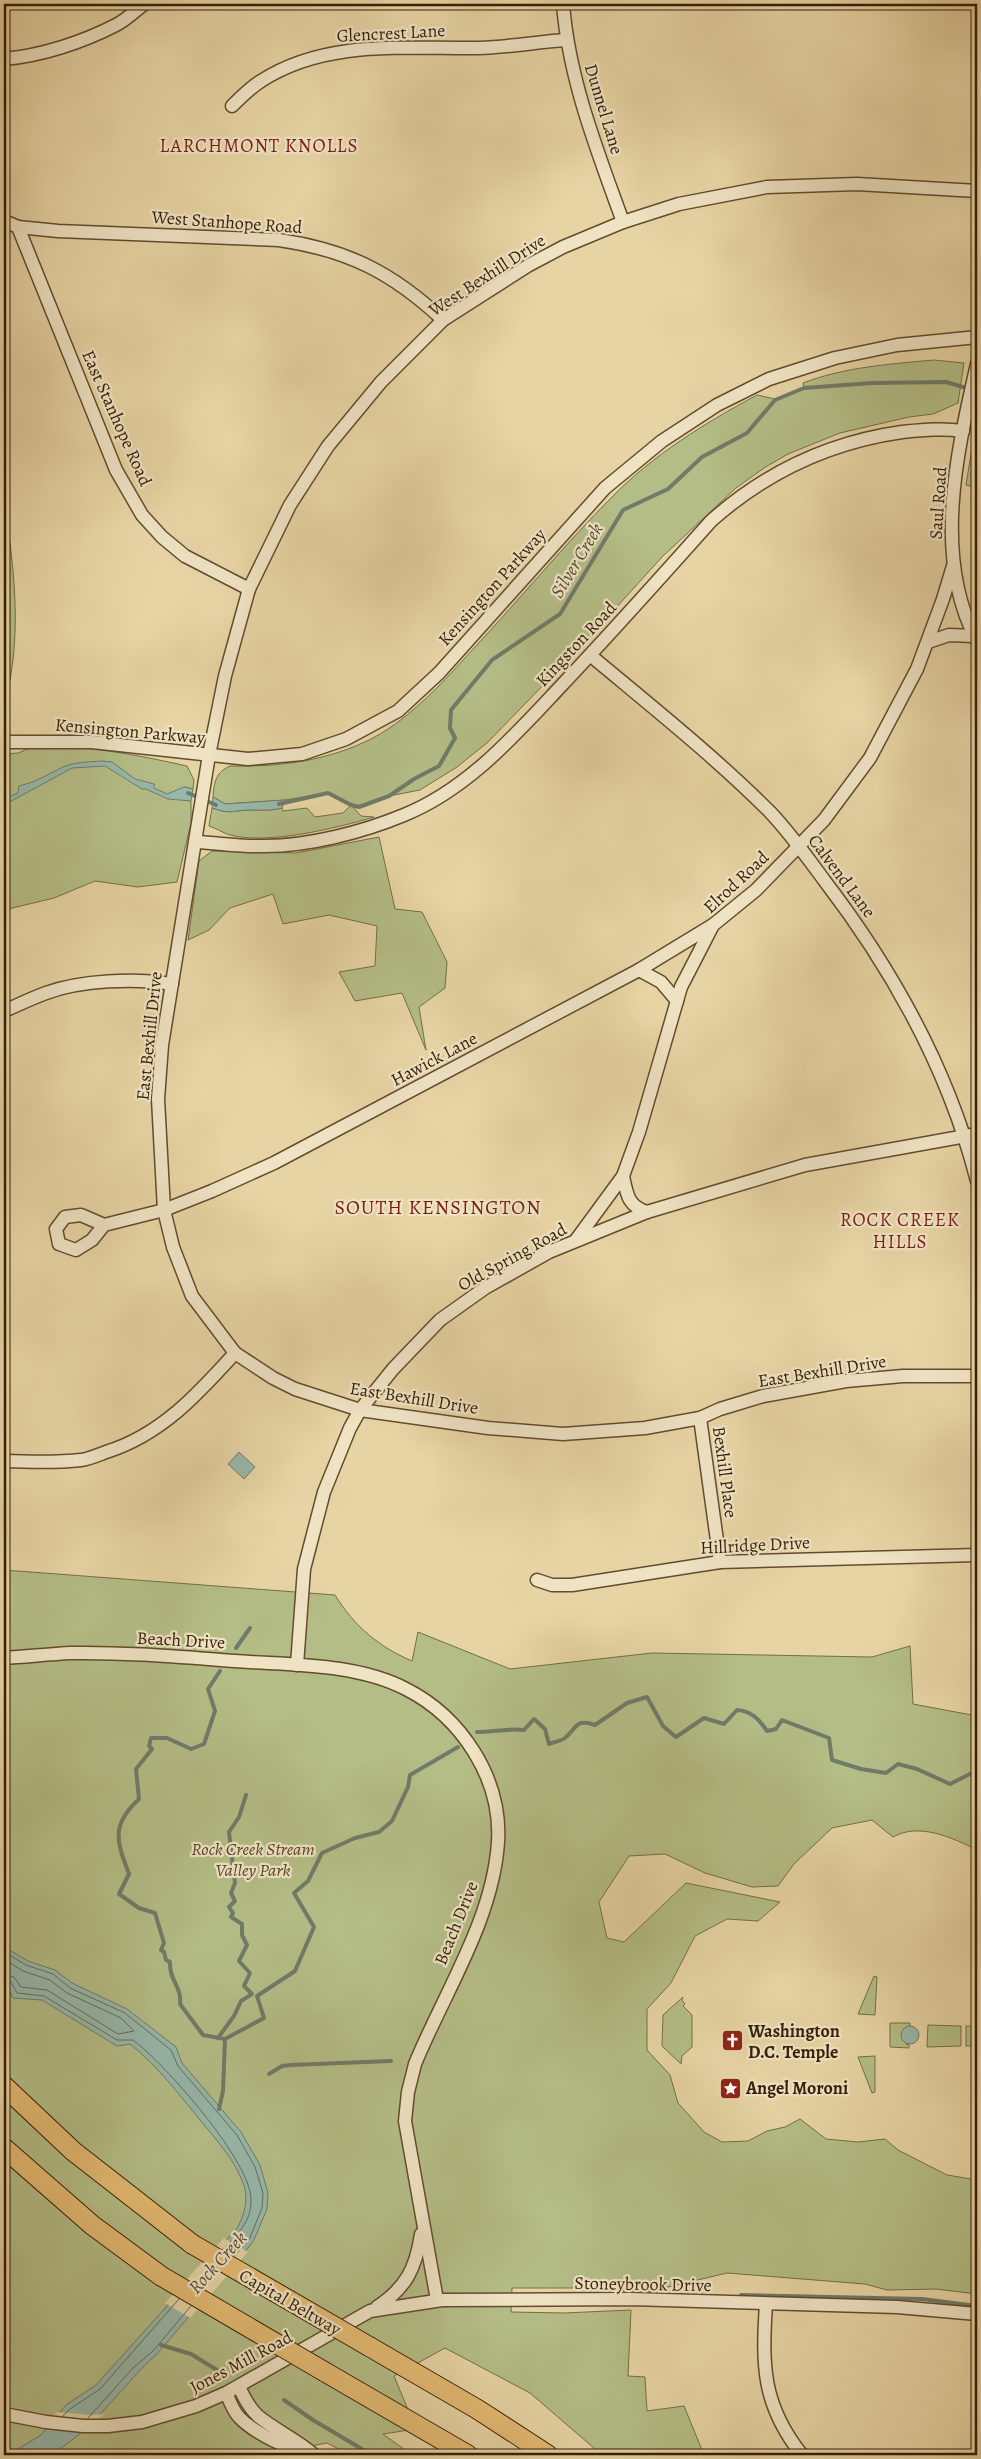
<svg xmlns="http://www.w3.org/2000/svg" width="981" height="2459" font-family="Alegreya,serif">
  <rect width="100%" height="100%" fill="#e7d4a4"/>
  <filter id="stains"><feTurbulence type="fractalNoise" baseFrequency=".004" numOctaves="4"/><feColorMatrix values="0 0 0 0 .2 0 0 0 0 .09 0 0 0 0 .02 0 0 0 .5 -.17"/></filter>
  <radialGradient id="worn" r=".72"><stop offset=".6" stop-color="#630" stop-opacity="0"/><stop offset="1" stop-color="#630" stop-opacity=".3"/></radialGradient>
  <!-- green -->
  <g fill="#b4bd86" stroke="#746e46">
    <path d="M934,360L964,363L958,403L933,414L909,417L840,433L788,454L764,468L736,488L662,557L585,642L488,742L457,767L420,790L389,796L359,807L352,806L361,816L374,817C337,828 268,845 230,835C223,833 216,828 209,826L212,808C232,815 232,810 251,810C264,810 269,811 282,808L283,811L307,808L315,817L343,813L351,805L328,793L285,800L225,804L213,797C214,782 216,772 230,766C280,767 328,761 373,738C412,717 445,680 474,648C521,598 564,545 612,497C653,455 705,423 757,395L775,399L804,388L803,383C845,367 890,364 934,360Z"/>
    <polygon points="977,416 977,488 966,485"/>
    <path d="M4,501C12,553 19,607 13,660C11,677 7,695 4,713Z"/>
    <path d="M35,746C86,745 138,755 187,766L194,780L193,789L184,787L185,800L191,801V823L177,882L138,887L95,881L54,898L4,910V754L18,753Z"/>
    <polygon points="379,837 395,909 422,912 447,962 445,988 419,1007 426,1050 402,993 355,1001 339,972 375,966 377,926 329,915 283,924 273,894 230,908 209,930 188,940 199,861 212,851 296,853"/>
    <path d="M4,1570L335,1595C354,1626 379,1647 412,1661L418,1632L510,1669L652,1653L872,1657L910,1646L913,1704L977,1716V1850C953,1838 919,1822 893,1837L872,1820L832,1828L794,1864L778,1886L752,1887L705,1873L665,1854L629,1856L599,1902L607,1938L624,1942L686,1883L780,1902L758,1921L727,1919L695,1936L671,1983L647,2009V2050L670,2075L678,2103L704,2132L722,2142L748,2141L767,2131L785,2127L800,2119L826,2139L858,2142L885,2139L898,2150L947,2175L977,2180V2294L936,2289L887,2290L865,2284L727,2273L643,2293L601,2288H512L511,2312L564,2313L631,2310L628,2376L645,2377L647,2411L684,2406L704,2455H602L530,2393L445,2348L394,2376L416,2429L383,2434L412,2455H351L327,2443L278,2452L283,2455H4Z"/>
    <polygon points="874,1976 877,1977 875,2015 858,2014"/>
    <polygon points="683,1997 682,2000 685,2004 683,2006 692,2015 692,2047 682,2056 681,2064 662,2046 663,2015"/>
    <polygon points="890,2023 910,2023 910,2026 906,2027 906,2044 909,2045 909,2048 890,2047"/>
    <polygon points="928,2025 961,2026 961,2046 927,2047"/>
    <rect x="966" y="2026" width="11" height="20"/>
    <polygon points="875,2056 875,2092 872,2093 858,2057"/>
  </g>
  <!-- water -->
  <g fill="#97b8ab" stroke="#707b69">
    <path d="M102,761L112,762L135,779L154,784V788L167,794L184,787L193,789L191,801L168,799L146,789H142L105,766L72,768L4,805V799L18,793L19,786C38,781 43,777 59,769C71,762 88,762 102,761Z"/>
    <path d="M213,797L225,804L285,800L282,808C269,811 264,810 251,810C232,810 233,815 212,808Z"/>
    <polygon points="239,1452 255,1467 244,1479 228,1464"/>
    <path d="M4,1947L28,1961L55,1970L72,1983L127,2009L176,2047L182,2063L241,2132L260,2165L268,2193L267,2209L253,2242L156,2355C127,2379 79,2450 42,2455C30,2457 16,2455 4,2455V2452L18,2449L41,2435L66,2405L96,2385L238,2227C245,2212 249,2198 243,2183C235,2161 219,2143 205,2126C181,2097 159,2067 130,2044L117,2046L42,2000L13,1998L7,1985H4Z"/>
    <circle cx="910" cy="2035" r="9"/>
  </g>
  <!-- pier -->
  <g fill="#e7d4a4">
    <polygon points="224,2238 248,2252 190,2318 165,2303"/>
    <polygon points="57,2412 91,2415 104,2414 84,2433 43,2429"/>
  </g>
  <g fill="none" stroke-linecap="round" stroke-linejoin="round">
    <!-- shore -->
    <g stroke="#666c58" stroke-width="1">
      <polyline points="4,1952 26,1965 53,1974 70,1988 125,2013 171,2050 178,2066 237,2135 255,2167 263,2193 262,2208 249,2240 234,2256"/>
      <polyline points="4,1959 23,1971 50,1980 67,1993 121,2018 134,2031 118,2034 47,1990 21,1987 14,1977 4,1974"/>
      <path d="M4,1980L11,1982L17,1993L44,1996L117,2040H133C164,2063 253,2163 251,2201C251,2223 236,2235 223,2250"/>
      <polyline points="63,2416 70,2409 100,2389 179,2299"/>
      <polyline points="88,2418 134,2367 153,2351 191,2306"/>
    </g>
    <!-- stream -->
    <g stroke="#707b69" stroke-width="4">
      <polyline points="188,793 216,805"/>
      <polyline points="279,804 328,793 351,805 359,807 389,796 414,779 439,766 455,738 450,728 451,710 492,660 560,614 623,510 668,489 702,457 747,433 775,400 804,388 872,383 946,382 970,389"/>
      <polyline points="236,1648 250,1628"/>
      <path d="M220,1671L208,1689L215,1711L204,1744L191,1749L167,1738H151L149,1746L152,1749L136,1769L139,1799C111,1825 116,1840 129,1874L119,1894L139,1908L155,1913L164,1943L161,1950L164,1952L166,1960L170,1962C169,1981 182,1986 180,2004L203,2035L225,2039"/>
      <path d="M477,1732C494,1732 507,1728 524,1730L534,1719L545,1729L549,1744C554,1742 561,1741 565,1738C577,1728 575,1718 595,1725L627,1703L647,1697L663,1726L676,1737L704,1718L724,1724L737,1710C751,1711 759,1719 767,1731L776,1729L782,1720L829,1738L832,1760L861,1769L886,1773L898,1764L917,1769L950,1784L970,1774L977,1773"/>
      <polyline points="218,2038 234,2016 241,2001 252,1994 244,1986 250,1973 239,1961 247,1945 242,1935 242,1924 231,1917 233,1913 229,1907 235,1901 231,1893 235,1883 229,1832 239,1817 246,1795"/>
      <polyline points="269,2074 282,2066 291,2065 391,2061"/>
      <polyline points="219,2109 223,2091 225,2039 264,2018 257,1996 295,1971 314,1927 294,1893 308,1881 322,1853 355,1838 379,1832 392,1821 408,1787 410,1775 458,1747"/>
      <polyline points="741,2295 922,2299 977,2306"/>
      <polyline points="161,2345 191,2354 217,2370"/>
      <polyline points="284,2400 313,2420 372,2455"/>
    </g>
    <defs>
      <g id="minor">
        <path d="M563,4C569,80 597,150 623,222"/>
        <path d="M4,59C41,56 83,42 116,25C126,20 135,11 144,4"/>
        <path d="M232,106C241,97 251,87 261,81C326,39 405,49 479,48C508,47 537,42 566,40"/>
        <polyline points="977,191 857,184 767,187 679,204 623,222 563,247 529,265 443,320 381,382 328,446 290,505 249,589 225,676 209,755 162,1045 158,1099 164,1210 173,1247 192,1296 235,1353 273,1378 295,1389 360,1410 488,1428 563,1434 645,1428 700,1418 720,1409 763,1396 846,1381 903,1376 977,1376"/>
        <polyline points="4,221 18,227 116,470 142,515 162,537 185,556 249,589"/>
        <path d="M18,227L58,231L279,240C348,250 393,273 443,320"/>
        <path d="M977,364C957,452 932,557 977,641"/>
        <polyline points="928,642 949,635 974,636"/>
        <path d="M590,655C651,706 714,756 770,812C790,833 807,857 824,880C893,970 949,1071 977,1181"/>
        <polyline points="4,742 92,742 248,759 302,754 346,739 398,711 439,673 605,488 662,441 717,405 769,379 835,358 897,345 977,337"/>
        <path d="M197,842C219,843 242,847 265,846C309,846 363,832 404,815C468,789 515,735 561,686C612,632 662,576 711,521C766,472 831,442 902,432C923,430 942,428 963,431"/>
        <polyline points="639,970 661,982 677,1001"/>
        <path d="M4,1011C18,1005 32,998 46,993C81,980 135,978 172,984"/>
        <path d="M623,1176C627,1195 628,1206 647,1212"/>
        <polyline points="104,1225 92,1240 76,1250 59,1244 56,1229 65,1217 81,1215 104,1225 164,1210 212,1191 274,1163 639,970 713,925"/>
        <polyline points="576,1240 623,1176 639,1132 681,987 713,925 756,890 824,820 870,758 917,669 943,599 953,566"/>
        <polyline points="700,1418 720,1562"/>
        <path d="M4,1461C29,1462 55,1463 81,1460C89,1459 98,1455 106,1452C161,1435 198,1394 235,1353"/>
        <polyline points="537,1580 552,1585 572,1585 720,1562 977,1555"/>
        <path d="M4,1658C26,1657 48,1654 71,1653C131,1652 191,1658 250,1662C301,1665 360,1665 406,1689C461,1717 502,1778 498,1842C493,1920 444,1993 415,2064L408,2092L405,2121L437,2300"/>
        <polyline points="297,1665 304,1569 324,1492 350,1428 360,1410 393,1369 440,1320 485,1288 549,1252 647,1212 805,1165 977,1134"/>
        <path d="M766,2304C762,2365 762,2405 802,2455"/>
        <path d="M377,2307C406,2288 416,2268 421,2234"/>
        <path d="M239,2387C244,2397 249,2408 258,2416C275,2430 296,2439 313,2454"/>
        <path d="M226,2393C230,2401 233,2411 239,2417C255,2434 290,2450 312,2454"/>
        <polyline points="4,2414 46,2422 83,2426 108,2426 142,2422 196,2406 226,2393 370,2311 442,2300 631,2299 897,2307 977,2314"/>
      </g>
      <g id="highway">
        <polyline points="4,2086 73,2151 192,2244"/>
        <polyline points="4,2148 92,2225 161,2276"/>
        <polyline points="370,2347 477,2409 548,2455"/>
        <polyline points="325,2372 468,2455"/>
      </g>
    </defs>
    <!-- minor casing -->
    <use href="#minor" stroke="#624c2e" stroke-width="15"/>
    <!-- highway casing -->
    <use href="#highway" stroke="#351f06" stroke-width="21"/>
    <!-- minor -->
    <use href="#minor" stroke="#efe3c4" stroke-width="12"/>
    <!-- highway -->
    <use href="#highway" stroke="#e4ba72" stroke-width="19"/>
    <defs>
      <g id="highway-bridge">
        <polyline points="192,2244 370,2347"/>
        <polyline points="161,2276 325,2372"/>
      </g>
    </defs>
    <!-- highway-bridge casing -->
    <use href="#highway-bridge" stroke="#351f06" stroke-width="21" stroke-linecap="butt"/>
    <!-- highway-bridge -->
    <use href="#highway-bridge" stroke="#e4ba72" stroke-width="19"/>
  </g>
  <!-- icons -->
  <defs>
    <symbol id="church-square" viewBox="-11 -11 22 22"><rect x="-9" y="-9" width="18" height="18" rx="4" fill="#8f2418" stroke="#efe3c4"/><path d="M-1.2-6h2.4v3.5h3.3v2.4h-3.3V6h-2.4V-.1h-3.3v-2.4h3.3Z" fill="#fff"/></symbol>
    <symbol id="sight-square" viewBox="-11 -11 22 22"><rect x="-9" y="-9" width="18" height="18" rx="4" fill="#8f2418" stroke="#efe3c4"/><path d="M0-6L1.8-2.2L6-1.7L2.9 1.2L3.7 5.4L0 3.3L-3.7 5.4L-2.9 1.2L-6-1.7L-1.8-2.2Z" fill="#fff"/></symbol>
  </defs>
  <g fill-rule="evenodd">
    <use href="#church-square" x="720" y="2028" width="25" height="25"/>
    <use href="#sight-square" x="718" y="2076" width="25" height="25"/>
  </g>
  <g text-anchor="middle" stroke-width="4.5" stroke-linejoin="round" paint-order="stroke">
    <!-- street labels -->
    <g font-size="18" fill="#351f06" stroke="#efe3c4">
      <text transform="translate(391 33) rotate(-3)" y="6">Glencrest Lane</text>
      <text transform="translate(604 109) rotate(73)" y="6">Dunnel Lane</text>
      <text transform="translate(227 222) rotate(4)" y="6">West Stanhope Road</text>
      <text transform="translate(487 275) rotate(-33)" y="6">West Bexhill Drive</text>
      <text transform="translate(117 418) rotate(66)" y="6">East Stanhope Road</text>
      <text transform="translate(938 503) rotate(-86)" y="6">Saul Road</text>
      <text transform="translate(492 587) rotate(-48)" y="6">Kensington Parkway</text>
      <text transform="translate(576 644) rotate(-47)" y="6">Kingston Road</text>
      <text transform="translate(130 731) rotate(5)" y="6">Kensington Parkway</text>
      <text transform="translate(842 876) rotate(53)" y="6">Calvend Lane</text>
      <text transform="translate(736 882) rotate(-43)" y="6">Elrod Road</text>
      <text transform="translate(149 1036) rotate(-84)" y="6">East Bexhill Drive</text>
      <text transform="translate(434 1059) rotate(-28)" y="6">Hawick Lane</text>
      <text transform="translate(512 1257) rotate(-29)" y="6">Old Spring Road</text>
      <text transform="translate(822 1371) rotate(-9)" y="6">East Bexhill Drive</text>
      <text transform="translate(414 1398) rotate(9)" y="6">East Bexhill Drive</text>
      <text transform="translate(725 1472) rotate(82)" y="6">Bexhill Place</text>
      <text transform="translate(755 1545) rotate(-3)" y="6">Hillridge Drive</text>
      <text transform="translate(181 1640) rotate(3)" y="6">Beach Drive</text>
      <text transform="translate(456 1923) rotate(-68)" y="6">Beach Drive</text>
      <text transform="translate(643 2284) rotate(1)" y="6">Stoneybrook Drive</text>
      <text transform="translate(290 2302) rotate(30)" y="6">Capital Beltway</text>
      <text transform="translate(241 2362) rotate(-28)" y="6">Jones Mill Road</text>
    </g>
    <!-- park labels -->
    <g font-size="18" font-style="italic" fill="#554626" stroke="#efe3c4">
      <text x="253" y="1855">Rock Creek Stream<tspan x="253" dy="21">Valley Park</tspan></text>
    </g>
    <!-- poi labels -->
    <g font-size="18" font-weight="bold" fill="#351f06" stroke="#efe3c4" text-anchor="start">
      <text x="748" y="2037">Washington<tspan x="748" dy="21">D.C. Temple</tspan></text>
      <text x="746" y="2094">Angel Moroni</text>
    </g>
    <!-- neighbourhood labels -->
    <g font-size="19" letter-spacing="1" fill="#7a1f14" stroke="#efe3c4">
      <text x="259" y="152">LARCHMONT KNOLLS</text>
      <text x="900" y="1226">ROCK CREEK<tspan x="900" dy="22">HILLS</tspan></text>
    </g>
    <!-- water labels -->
    <g font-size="19" font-style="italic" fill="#524d38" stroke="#efe3c4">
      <text transform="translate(576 560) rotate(-59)" y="7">Silver Creek</text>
      <text transform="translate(217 2262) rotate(-48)" y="7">Rock Creek</text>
    </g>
    <!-- quarter labels -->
    <g font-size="20" letter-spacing="1" fill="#7a1f14" stroke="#efe3c4">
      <text x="438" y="1214">SOUTH KENSINGTON</text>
    </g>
  </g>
  <!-- margin -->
  <rect width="981" height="2459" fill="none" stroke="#e7d4a4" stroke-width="20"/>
  <rect x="5" y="5" width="971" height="2449" fill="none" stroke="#351f06" stroke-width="2.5"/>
  <rect x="10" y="10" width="961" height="2439" fill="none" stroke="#351f06"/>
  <rect width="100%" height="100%" filter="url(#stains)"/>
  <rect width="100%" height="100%" fill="url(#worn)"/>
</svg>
